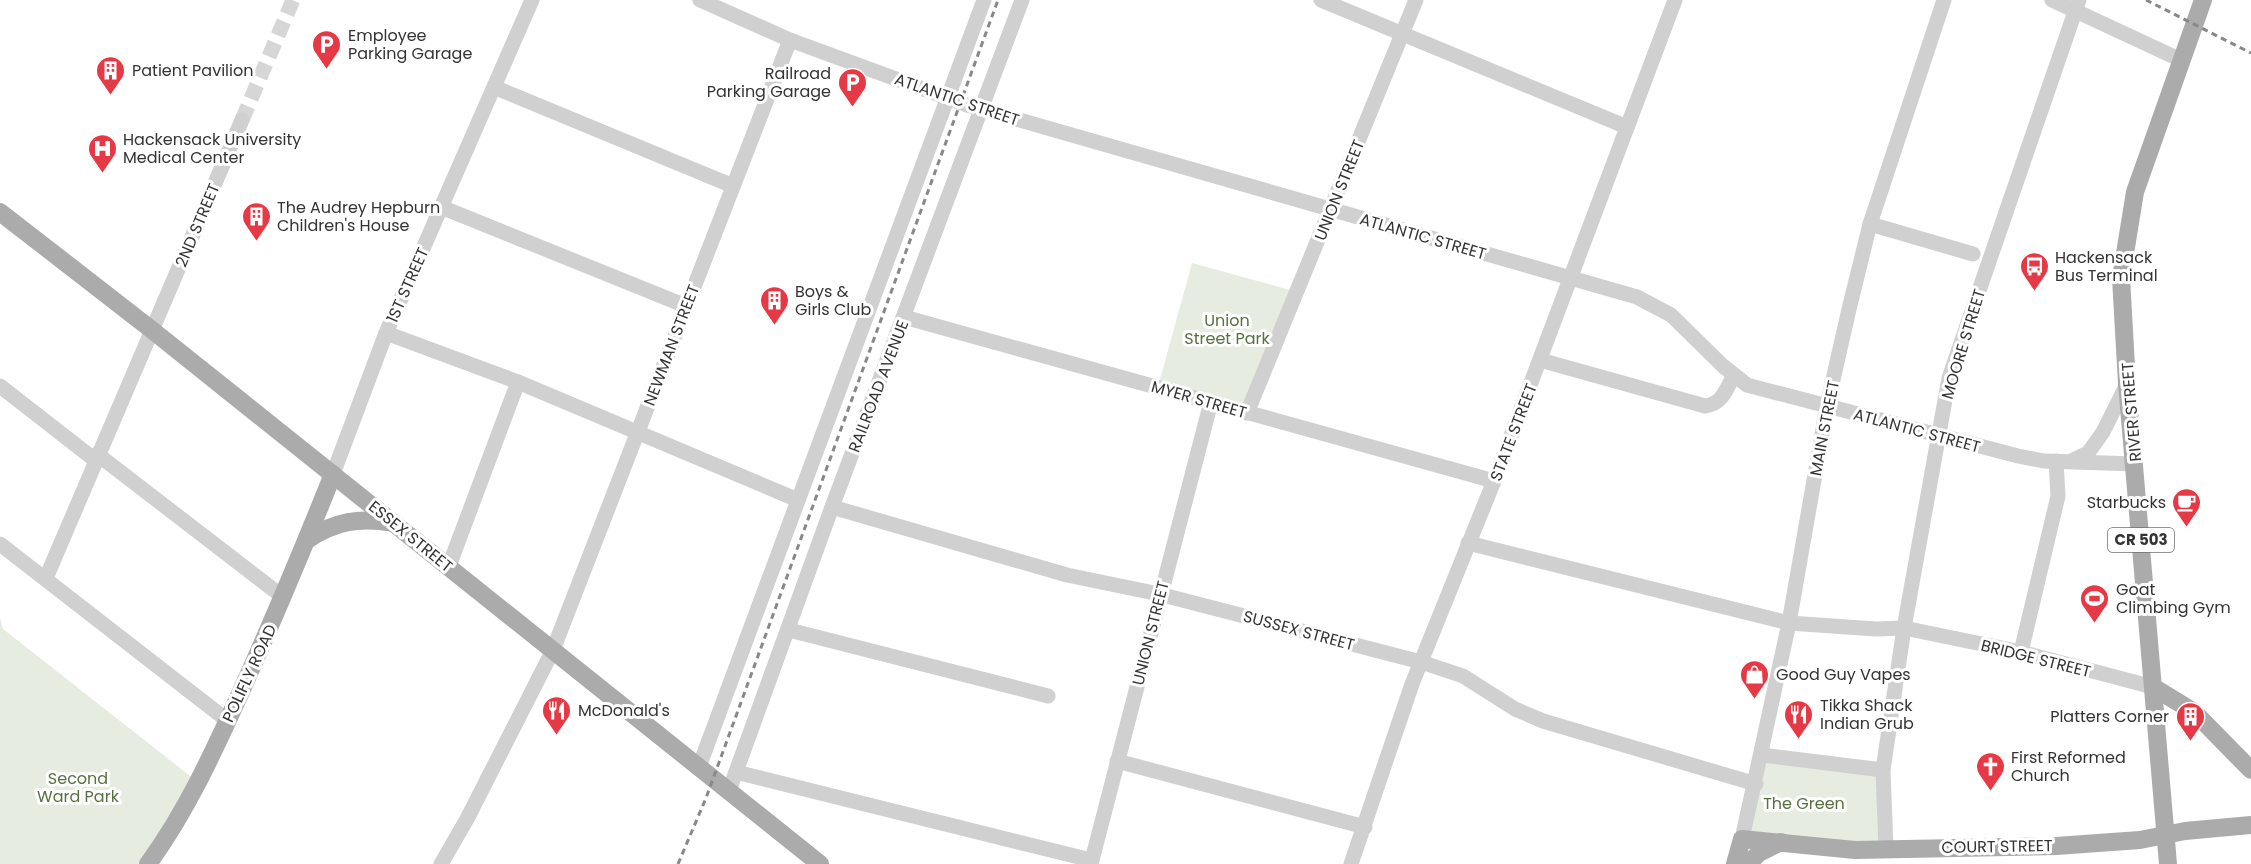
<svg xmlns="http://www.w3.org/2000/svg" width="2251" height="864" font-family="Poppins,sans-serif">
  <rect width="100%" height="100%" fill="#fff"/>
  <!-- green -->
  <g fill="#e6ecdf">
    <polygon points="1192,263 1297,292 1247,413 1158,387"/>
    <polygon points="0,618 3,629 199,783 148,864 0,864"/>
    <polygon points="1762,755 1883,770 1886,848 1742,839"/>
  </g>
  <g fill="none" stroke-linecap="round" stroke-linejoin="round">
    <!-- minor-tunnel -->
    <polyline stroke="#d6d6d6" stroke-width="15" stroke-dasharray="15 8" stroke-linecap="butt" points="242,120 293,0"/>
    <!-- minor -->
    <g stroke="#d0d0d0" stroke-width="15">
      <polyline points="700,0 790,40 967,105 1637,297 1671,315 1723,366 1747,385 2018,456 2044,461 2135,464"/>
      <polyline points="1321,0 1627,127"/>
      <polyline points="2052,0 2181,60"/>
      <polyline points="494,87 733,186"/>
      <polyline points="441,207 686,306"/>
      <polyline points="1870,224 1973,254"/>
      <polyline points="904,317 1494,481"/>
      <polyline points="386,333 518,382 798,500"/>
      <path d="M1540,360L1705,406C1722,404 1726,390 1734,375"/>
      <polyline points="0,386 95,460"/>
      <polyline points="1247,413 1416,0"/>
      <polyline points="97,454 283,597"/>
      <polyline points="2071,461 2088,453 2103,432 2127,384"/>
      <polyline points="333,474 386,333 532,0"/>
      <polyline points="832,507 1067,575 1159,594 1421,662 1463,676 1515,709 1543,721 1756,784"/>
      <polyline points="1468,543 1789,623 1876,629 1904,628 2021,652 2153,687"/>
      <polyline points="0,544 228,721"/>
      <polyline points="449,566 518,382"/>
      <polyline points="46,578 242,120"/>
      <polyline points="789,630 1048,696"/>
      <polyline points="2021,652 2058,496 2056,461"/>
      <polyline points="1762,755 1883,770"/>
      <polyline points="1117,761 1365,827"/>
      <polyline points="699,767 984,0"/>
      <polyline points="736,772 1091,860"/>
      <polyline points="729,791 832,507 1022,0"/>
      <polyline points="1742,839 1789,623 1827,406 1850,305 1870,224 1944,0"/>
      <polyline points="1886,848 1883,770 1904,628 1949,378 2079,0"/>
      <polyline points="441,864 467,819 553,650 790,40"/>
      <polyline points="1091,864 1211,402"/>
      <polyline points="1351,864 1412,684 1494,481 1675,0"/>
    </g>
    <!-- major -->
    <g stroke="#ababab" stroke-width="18">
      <polyline points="0,212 152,330 820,864"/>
      <path d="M307,540C335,521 360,517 393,523"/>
      <polyline points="2153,687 2194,712 2251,770"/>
      <path d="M148,864C186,812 212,755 239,696C272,623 303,549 333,474"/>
      <polyline points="1735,864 1742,839 1855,850 2056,846 2140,840 2185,831 2251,825"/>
      <polyline points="1748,864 1759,853 1781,842"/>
      <polyline points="2168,864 2127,384 2121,278 2135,192 2203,0"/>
    </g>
    <!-- rail -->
    <g stroke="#888" stroke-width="3" stroke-dasharray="6 4.5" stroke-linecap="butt">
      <polyline points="2146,0 2251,53"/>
      <polyline points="678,864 706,798 998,0"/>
    </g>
  </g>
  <!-- icons -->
  <defs>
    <symbol id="parking-pin" viewBox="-11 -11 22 30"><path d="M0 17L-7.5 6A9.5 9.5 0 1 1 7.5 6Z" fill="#e63946" stroke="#fff"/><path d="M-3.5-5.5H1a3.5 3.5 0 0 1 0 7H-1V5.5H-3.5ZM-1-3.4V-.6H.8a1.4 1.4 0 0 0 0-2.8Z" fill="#fff"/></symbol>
    <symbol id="building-pin" viewBox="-11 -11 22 30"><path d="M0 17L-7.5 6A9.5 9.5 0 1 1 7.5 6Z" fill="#e63946" stroke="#fff"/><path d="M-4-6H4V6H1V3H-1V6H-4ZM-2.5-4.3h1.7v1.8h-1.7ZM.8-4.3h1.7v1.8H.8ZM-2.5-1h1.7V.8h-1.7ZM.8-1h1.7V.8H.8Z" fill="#fff"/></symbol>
    <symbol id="hospital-pin" viewBox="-11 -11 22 30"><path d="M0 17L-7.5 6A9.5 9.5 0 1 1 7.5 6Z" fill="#e63946" stroke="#fff"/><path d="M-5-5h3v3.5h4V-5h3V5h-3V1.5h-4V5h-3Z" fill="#fff"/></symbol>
    <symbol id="bus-pin" viewBox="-11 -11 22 30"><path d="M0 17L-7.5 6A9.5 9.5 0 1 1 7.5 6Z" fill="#e63946" stroke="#fff"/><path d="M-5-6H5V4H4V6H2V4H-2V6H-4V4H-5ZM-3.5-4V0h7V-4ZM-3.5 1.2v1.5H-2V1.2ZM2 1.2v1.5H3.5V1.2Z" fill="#fff"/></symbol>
    <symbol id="cafe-pin" viewBox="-11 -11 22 30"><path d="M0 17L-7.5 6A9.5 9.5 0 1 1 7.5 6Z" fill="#e63946" stroke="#fff"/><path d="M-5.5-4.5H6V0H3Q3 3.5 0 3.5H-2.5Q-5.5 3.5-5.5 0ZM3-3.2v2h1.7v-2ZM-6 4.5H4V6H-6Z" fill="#fff"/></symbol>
    <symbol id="stadium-pin" viewBox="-11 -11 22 30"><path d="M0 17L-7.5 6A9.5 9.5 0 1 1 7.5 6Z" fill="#e63946" stroke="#fff"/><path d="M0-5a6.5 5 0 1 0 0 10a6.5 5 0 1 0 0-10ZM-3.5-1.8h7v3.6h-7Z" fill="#fff"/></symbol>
    <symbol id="shop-pin" viewBox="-11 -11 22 30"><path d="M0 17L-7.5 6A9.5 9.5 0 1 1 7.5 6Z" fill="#e63946" stroke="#fff"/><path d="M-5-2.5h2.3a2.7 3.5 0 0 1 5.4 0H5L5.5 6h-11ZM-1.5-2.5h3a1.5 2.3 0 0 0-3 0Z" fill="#fff"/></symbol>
    <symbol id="restaurant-pin" viewBox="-11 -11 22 30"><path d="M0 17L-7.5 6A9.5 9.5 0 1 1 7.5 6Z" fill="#e63946" stroke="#fff"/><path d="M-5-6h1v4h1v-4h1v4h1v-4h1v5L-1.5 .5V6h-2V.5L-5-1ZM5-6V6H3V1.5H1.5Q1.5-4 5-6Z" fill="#fff"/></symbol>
    <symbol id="church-pin" viewBox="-11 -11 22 30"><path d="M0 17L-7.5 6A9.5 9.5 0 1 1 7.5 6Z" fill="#e63946" stroke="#fff"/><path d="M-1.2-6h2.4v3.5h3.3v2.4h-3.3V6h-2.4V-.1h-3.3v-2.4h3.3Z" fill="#fff"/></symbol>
  </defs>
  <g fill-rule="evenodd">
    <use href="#parking-pin" x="310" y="28" width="33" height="45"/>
    <use href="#building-pin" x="94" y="54" width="33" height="45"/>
    <use href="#parking-pin" x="836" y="66" width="33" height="45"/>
    <use href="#hospital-pin" x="86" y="132" width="33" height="45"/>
    <use href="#building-pin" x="240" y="200" width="33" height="45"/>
    <use href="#bus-pin" x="2018" y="250" width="33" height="45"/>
    <use href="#building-pin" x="758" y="284" width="33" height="45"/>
    <use href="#cafe-pin" x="2170" y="486" width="33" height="45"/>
    <use href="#stadium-pin" x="2078" y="582" width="33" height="45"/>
    <use href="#shop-pin" x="1738" y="658" width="33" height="45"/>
    <use href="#restaurant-pin" x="540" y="694" width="33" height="45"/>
    <use href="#restaurant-pin" x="1782" y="698" width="33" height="45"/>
    <use href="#building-pin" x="2174" y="700" width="33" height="45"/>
    <use href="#church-pin" x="1974" y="750" width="33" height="45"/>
  </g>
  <g text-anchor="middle" stroke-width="6" stroke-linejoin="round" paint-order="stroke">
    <!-- shield labels -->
    <rect fill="#fff" stroke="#707070" stroke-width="1.5" x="2108" y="528" width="66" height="24" rx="4.5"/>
    <g font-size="15" font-weight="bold" fill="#333">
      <text x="2141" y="545">CR 503</text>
    </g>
    <!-- poi labels -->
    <g font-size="16" fill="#333" stroke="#fff" text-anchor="start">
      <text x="348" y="41">Employee<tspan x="348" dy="18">Parking Garage</tspan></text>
      <text x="132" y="76">Patient Pavilion</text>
      <text x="831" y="79" text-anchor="end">Railroad<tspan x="831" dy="18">Parking Garage</tspan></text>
      <text x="123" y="145">Hackensack University<tspan x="123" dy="18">Medical Center</tspan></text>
      <text x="277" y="213">The Audrey Hepburn<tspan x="277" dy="18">Children's House</tspan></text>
      <text x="2055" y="263">Hackensack<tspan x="2055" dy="18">Bus Terminal</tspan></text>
      <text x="795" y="297">Boys &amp;<tspan x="795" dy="18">Girls Club</tspan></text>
      <text x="2166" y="508" text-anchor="end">Starbucks</text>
      <text x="2116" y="595">Goat<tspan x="2116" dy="18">Climbing Gym</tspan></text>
      <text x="1776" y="680">Good Guy Vapes</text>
      <text x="1820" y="711">Tikka Shack<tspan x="1820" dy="18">Indian Grub</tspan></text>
      <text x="578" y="716">McDonald's</text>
      <text x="2169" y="722" text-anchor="end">Platters Corner</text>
      <text x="2011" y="763">First Reformed<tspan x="2011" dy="18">Church</tspan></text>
    </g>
    <!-- street labels -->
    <g font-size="16" fill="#333" stroke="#fff">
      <text transform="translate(957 99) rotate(19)" y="6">ATLANTIC STREET</text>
      <text transform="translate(1339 190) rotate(-68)" y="6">UNION STREET</text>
      <text transform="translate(197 225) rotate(-67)" y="6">2ND STREET</text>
      <text transform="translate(1423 236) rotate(16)" y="6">ATLANTIC STREET</text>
      <text transform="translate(407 285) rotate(-66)" y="6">1ST STREET</text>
      <text transform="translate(1963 344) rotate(-73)" y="6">MOORE STREET</text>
      <text transform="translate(671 345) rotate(-69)" y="6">NEWMAN STREET</text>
      <text transform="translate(878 386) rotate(-69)" y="6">RAILROAD AVENUE</text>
      <text transform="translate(1199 399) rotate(16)" y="6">MYER STREET</text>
      <text transform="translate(2131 412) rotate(-95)" y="6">RIVER STREET</text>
      <text transform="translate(1824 428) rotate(-79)" y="6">MAIN STREET</text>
      <text transform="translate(1917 430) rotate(15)" y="6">ATLANTIC STREET</text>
      <text transform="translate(1513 432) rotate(-69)" y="6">STATE STREET</text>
      <text transform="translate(411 536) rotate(39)" y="6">ESSEX STREET</text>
      <text transform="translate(1299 630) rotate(15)" y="6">SUSSEX STREET</text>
      <text transform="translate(1150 633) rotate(-76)" y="6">UNION STREET</text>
      <text transform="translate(2036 658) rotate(14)" y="6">BRIDGE STREET</text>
      <text transform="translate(249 673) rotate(-65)" y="6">POLIFLY ROAD</text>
      <text transform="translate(1997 846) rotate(-1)" y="6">COURT STREET</text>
    </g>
    <!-- park labels -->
    <g font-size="16" fill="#56703f" stroke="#fff">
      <text x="1227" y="326">Union<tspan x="1227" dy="18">Street Park</tspan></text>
      <text x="78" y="784">Second<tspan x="78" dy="18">Ward Park</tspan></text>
      <text x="1804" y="809">The Green</text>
    </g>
  </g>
</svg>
